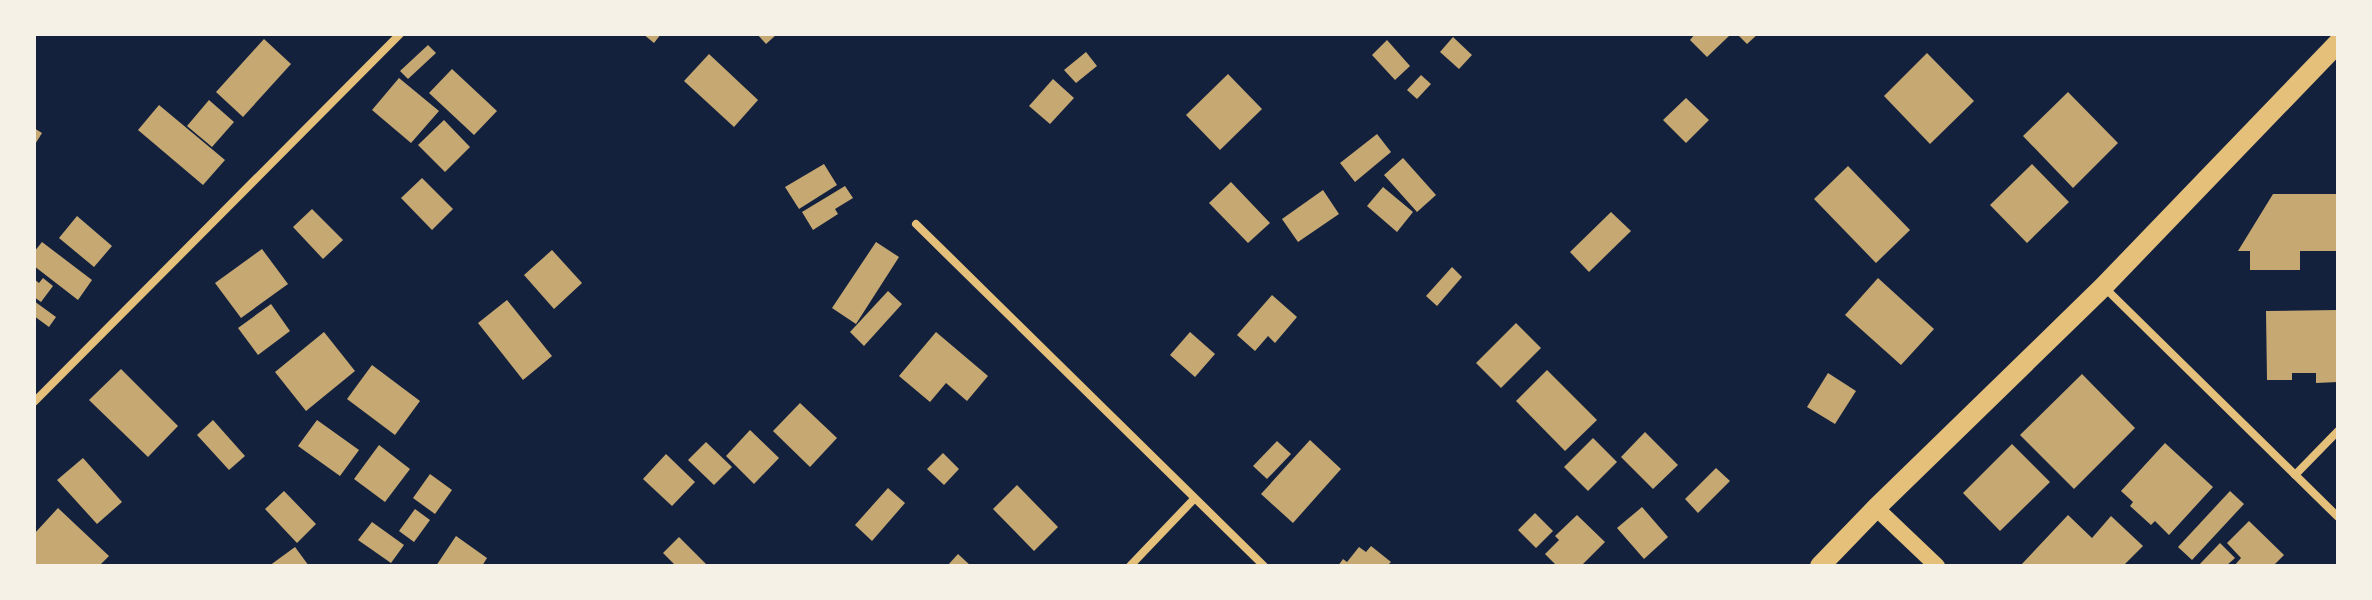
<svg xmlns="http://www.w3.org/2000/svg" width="2372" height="600" font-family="'Roboto Condensed',sans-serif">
  <rect width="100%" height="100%" fill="#14213d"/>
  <!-- building -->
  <g fill="#c6a872">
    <polygon points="643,34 661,34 654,43"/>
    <polygon points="757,34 777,34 766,44"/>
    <polygon points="1695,34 1727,34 1729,36 1707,57 1690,40"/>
    <polygon points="1737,34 1758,34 1747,44"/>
    <polygon points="1453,37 1472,55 1459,69 1440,52"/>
    <polygon points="264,39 291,64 243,117 216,92"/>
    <polygon points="1387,40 1410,66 1395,80 1372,55"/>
    <polygon points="428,45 436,53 408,79 400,71"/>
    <polygon points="1086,52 1097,66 1076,83 1064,70"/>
    <polygon points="1927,53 1974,101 1930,144 1884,96"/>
    <polygon points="709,54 758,100 734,127 684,81"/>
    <polygon points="452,69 497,111 474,135 429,93"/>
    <polygon points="1228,74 1262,109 1220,150 1186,115"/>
    <polygon points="1421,75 1431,84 1417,99 1407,90"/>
    <polygon points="399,78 439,111 411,143 372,110"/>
    <polygon points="1053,79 1074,98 1050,124 1029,106"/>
    <polygon points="2068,92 2118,143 2073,188 2023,136"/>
    <polygon points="1686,98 1709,120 1686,143 1663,120"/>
    <polygon points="209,100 234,122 212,147 187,126"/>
    <polygon points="159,105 225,160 203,185 138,130"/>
    <polygon points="444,120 470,147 445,172 418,145"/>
    <polygon points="34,128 42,133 34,146"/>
    <polygon points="1377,134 1391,152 1355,182 1340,163"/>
    <polygon points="1403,158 1436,195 1417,212 1384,175"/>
    <polygon points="824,164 837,185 799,209 785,187"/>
    <polygon points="2032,164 2069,202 2027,243 1990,205"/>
    <polygon points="1848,166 1910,230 1876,263 1814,199"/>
    <polygon points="422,178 453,209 432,230 401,198"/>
    <polygon points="1231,182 1270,223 1248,243 1209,203"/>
    <polygon points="845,186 853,198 835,209 838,214 813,230 802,212"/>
    <polygon points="1383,187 1413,212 1397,232 1367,206"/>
    <polygon points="1323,190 1339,214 1298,242 1282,219"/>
    <polygon points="2273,194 2338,194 2338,251 2300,251 2300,270 2250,270 2250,251 2238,251"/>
    <polygon points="312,209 343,240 323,259 293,227"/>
    <polygon points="1611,212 1631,231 1589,272 1570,252"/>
    <polygon points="77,216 112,246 94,267 59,238"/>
    <polygon points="42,242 92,280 78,300 34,266 34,252"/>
    <polygon points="876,242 899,257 856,324 832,308"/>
    <polygon points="262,249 288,284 241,318 215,283"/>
    <polygon points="552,250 582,283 554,309 524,275"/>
    <polygon points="1452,267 1462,277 1437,306 1426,296"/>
    <polygon points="43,278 53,286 41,302 34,297 34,279 39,283"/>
    <polygon points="1878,278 1934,329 1901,365 1845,315"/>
    <polygon points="888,291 902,304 864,346 850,332"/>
    <polygon points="1272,295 1297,317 1275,343 1268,336 1255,351 1237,335"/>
    <polygon points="507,300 552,356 523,380 478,323"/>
    <polygon points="34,301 56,317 49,327 34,316"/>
    <polygon points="271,304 290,331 258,355 238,328"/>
    <polygon points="2338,310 2338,382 2316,383 2316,373 2292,373 2292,380 2267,380 2266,311"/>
    <polygon points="1516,323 1541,348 1501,388 1476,363"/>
    <polygon points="324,332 355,371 306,411 275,372"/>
    <polygon points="936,332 988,376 967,401 946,383 930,402 899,376"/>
    <polygon points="1190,332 1215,354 1195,377 1170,355"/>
    <polygon points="372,365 420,401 395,435 347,399"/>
    <polygon points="121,369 178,426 148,457 89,400"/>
    <polygon points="1547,370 1597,420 1565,451 1516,401"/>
    <polygon points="1828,373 1856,391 1835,424 1807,407"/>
    <polygon points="2082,374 2135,428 2074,489 2020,435"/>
    <polygon points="800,403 837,438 810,467 773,431"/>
    <polygon points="213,420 245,456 229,470 197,435"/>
    <polygon points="317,420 359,450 340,476 298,446"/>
    <polygon points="750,430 779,458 754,484 726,456"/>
    <polygon points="1645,432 1678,465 1653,489 1621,457"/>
    <polygon points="1593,438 1617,462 1588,491 1564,467"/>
    <polygon points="1310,440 1341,469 1293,523 1261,494"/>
    <polygon points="1277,441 1291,454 1267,479 1253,466"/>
    <polygon points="706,442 732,467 714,485 688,460"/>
    <polygon points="2165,443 2213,487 2169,535 2155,521 2151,525 2130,506 2133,502 2121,491"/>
    <polygon points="2012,444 2050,482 2000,531 1963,493"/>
    <polygon points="379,445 410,469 385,502 354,479"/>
    <polygon points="943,453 959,469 944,485 927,469"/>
    <polygon points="666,454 695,482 672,506 643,479"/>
    <polygon points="83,458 122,502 97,524 57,480"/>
    <polygon points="1716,468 1730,481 1698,513 1685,499"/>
    <polygon points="430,474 452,490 435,514 413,498"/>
    <polygon points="1017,485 1058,527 1034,551 993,509"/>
    <polygon points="888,488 905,503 872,541 855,525"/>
    <polygon points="284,491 316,524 297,543 265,509"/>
    <polygon points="2230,491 2244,504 2192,560 2178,547"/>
    <polygon points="1642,507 1668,537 1644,559 1617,528"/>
    <polygon points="58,508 109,556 99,566 34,566 34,534"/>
    <polygon points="415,509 430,520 414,542 399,531"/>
    <polygon points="1535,513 1553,531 1536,548 1518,530"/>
    <polygon points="1577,515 1605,542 1581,566 1557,566 1545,554 1559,540 1555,536"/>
    <polygon points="2068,515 2092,538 2111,516 2143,546 2125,564 2128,566 2020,566"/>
    <polygon points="2249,521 2284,555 2273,566 2234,566 2241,558 2227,543"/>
    <polygon points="372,522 404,545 391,563 358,540"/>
    <polygon points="456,536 487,558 482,566 436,566"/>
    <polygon points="679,537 708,566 676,566 663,553"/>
    <polygon points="2220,543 2235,558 2226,566 2198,566"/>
    <polygon points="1371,546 1391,562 1387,566 1338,566 1343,559 1347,562 1359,547 1366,552"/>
    <polygon points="295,547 309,566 269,566"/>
    <polygon points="958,554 971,566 947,566"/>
  </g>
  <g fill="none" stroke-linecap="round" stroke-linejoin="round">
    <!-- minor -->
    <g stroke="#e5c07b" stroke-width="8">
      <polyline points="916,224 1264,566"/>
      <polyline points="2104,287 2338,517"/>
      <polyline points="34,402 400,34"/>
      <polyline points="2295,475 2338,431"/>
      <polyline points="1130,566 1194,499"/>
    </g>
    <!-- secondary -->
    <polyline stroke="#e5c07b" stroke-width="16" points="1876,508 1937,566"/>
    <!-- primary -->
    <polyline stroke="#e5c07b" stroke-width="20" points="1820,566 1876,508 2103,287 2338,43"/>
  </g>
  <!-- border -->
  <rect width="2372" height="600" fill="none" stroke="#f6f1e7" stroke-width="72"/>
</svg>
